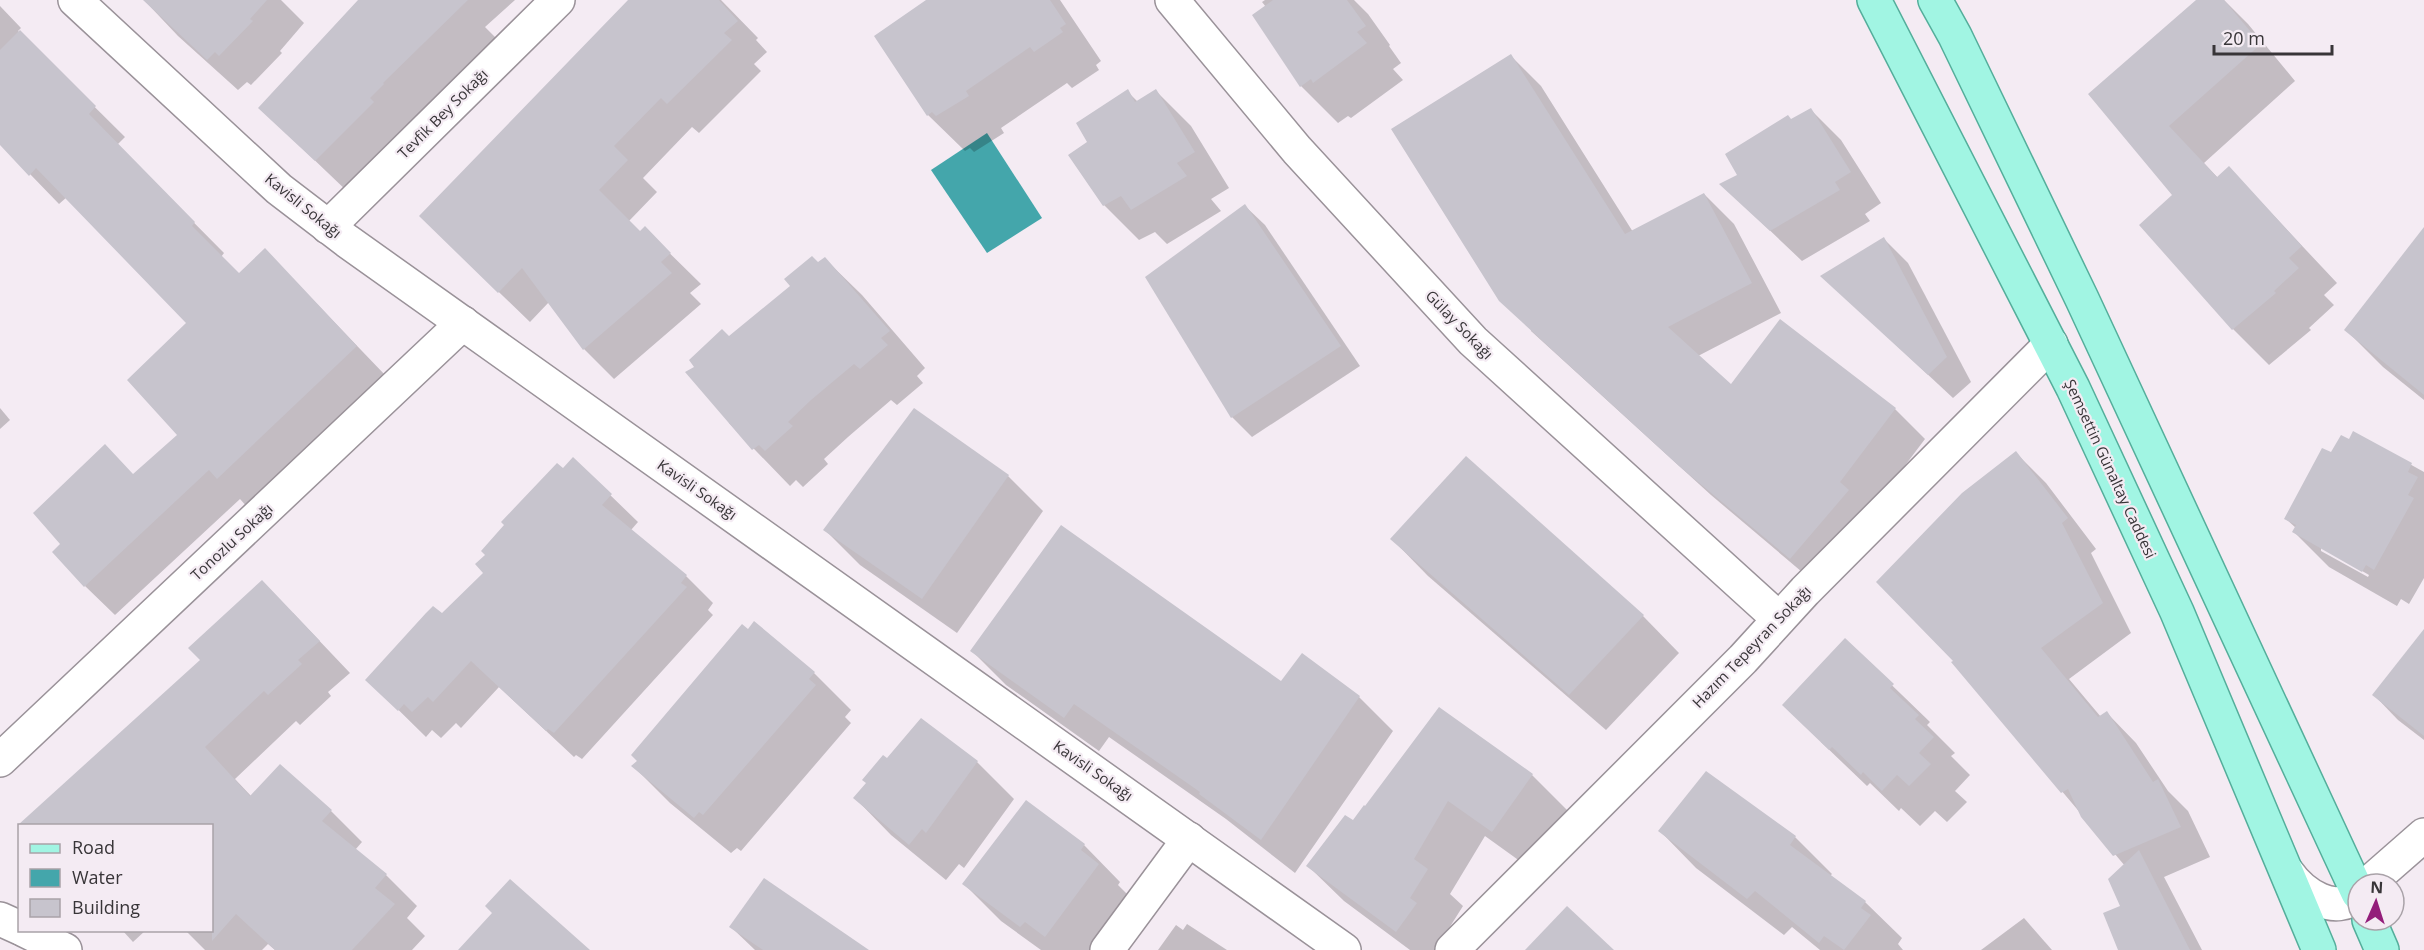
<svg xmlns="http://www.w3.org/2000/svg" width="2424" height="950" font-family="'Open Sans',sans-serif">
  <rect width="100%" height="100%" fill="#f4ebf3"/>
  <!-- water -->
  <polygon fill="#44a6ab" points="987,133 1042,218 987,253 931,170"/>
  <!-- shadow -->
  <g fill="#0003" fill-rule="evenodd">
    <polygon points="144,0 281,0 304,23 280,51 282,53 251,85 247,82 238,90 178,36"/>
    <polygon points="360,0 515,0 485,27 497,39 350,194 260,108"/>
    <polygon points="631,0 721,0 758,38 756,40 767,52 754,64 761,71 699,133 692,127 643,178 657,192 629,221 640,232 644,228 701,284 690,293 701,304 614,379 584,349 549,302 530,322 451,246"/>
    <polygon points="928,0 1060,0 1101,61 1096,65 1099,70 1072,88 1067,83 1001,128 1004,133 974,152 970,148 965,151 928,115"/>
    <polygon points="1265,0 1354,0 1368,14 1390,45 1389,46 1401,63 1393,69 1403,80 1351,118 1348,116 1338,123 1301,86 1254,16 1266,7 1262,2"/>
    <polygon points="2198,0 2224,0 2248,24 2295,81 2204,163 2218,178 2229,168 2337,283 2324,295 2334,305 2309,328 2311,330 2269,365 2233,329 2141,225 2174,195 2091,94"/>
    <polygon points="0,6 21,28 18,31 125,137 117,145 224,253 221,257 239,275 265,250 386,376 248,508 240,499 115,615 85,586 134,475 179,435 188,323 67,197 59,204 0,143"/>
    <polygon points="1511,56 1541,86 1633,232 1704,194 1734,224 1781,313 1698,356 1732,386 1780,321 1895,409 1925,439 1870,512 1821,588 1711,495 1531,331"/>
    <polygon points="1127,91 1138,102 1156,91 1191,126 1229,188 1211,199 1221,211 1167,244 1155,232 1139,240 1104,205 1090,143"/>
    <polygon points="1810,109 1841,140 1881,203 1865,214 1870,221 1802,261 1722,185 1739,176 1792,120"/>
    <polygon points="1245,206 1265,225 1360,366 1252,437 1232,417 1147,278"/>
    <polygon points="1884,239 1908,263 1971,382 1953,398 1822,276"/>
    <polygon points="2424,245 2424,400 2383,367 2346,330"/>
    <polygon points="825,259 862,295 925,368 917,376 923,383 897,405 891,400 848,437 824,459 828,464 803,487 796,480 790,486 729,423 729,338"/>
    <polygon points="0,408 10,420 0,429"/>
    <path d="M2354,433L2424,472V578L2409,604L2401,599L2397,606L2329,567L2294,532L2296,528L2286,519L2331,454L2350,441ZM2321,547L2369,575L2368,577L2321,551Z"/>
    <polygon points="2016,453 2046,483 2096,549 2091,553 2131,633 2069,679 2101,717 2107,713 2136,743 2168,791 2188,811 2210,857 2164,877 2202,950 2120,950 2125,866 1953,662"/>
    <polygon points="573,459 638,522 631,530 686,576 713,603 708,610 713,615 582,759 576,755 574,757 499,687 461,728 456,723 441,738 432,730 426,737 367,679 442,615 485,573"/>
    <polygon points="1008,476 1043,511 957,633 860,565 825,530"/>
    <polygon points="1392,539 1643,616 1679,653 1606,730 1428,576"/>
    <polygon points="293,613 350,673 328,692 331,696 300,725 296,721 235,779 252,797 331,811 362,842 355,850 386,875 417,906 407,918 425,936 412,950 275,950 268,944 262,950 205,950 185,930 212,930 212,826 24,826 22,824"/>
    <polygon points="755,623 814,673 851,710 845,717 851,723 741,851 737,848 731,853 670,803 633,766"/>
    <polygon points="2424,632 2424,740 2398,720 2374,695"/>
    <polygon points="1845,640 1930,722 1927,725 1955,753 1951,756 1970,775 1955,791 1967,802 1947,822 1935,811 1920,826 1901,808 1899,811 1870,783 1867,786 1821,742"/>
    <polygon points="972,651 1359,697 1393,731 1295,873 1226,819 1109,737 1099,751 1006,685"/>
    <polygon points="887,760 977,762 1014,799 964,868 959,864 946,880 891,835 855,798"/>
    <polygon points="1532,775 1568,811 1528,867 1485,836 1450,894 1463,906 1446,933 1452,940 1445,950 1410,950 1344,901 1308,866 1353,822"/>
    <polygon points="1660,831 1795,837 1832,874 1830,876 1865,902 1902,938 1898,944 1903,950 1820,950 1792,927 1784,935 1696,868"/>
    <polygon points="1084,845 1120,882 1118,885 1135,902 1099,950 1041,950 1001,921 964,884"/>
    <polygon points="2024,918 2052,950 1981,950"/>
    <polygon points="1187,924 1227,950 1158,950 1176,925 1183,930"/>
    <polygon points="731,927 861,950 755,950"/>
    <polygon points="122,930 146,930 133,942"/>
  </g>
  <!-- building -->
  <g fill="#c7c4cd">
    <polygon points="143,0 267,0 250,19 253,21 219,56 215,52 207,60"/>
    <polygon points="358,0 468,0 383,83 384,84 370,98 374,102 315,161 258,108"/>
    <polygon points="628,0 719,0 738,21 724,33 732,40 667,104 661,98 614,146 628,160 599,190 640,231 645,226 671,253 661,262 672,273 583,350 522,268 498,293 419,216"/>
    <polygon points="926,0 1050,0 1066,24 1060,28 1063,32 1034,52 1030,47 966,91 969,96 936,116 932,112 927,116 874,36"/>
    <polygon points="1273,0 1347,0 1366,26 1357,32 1367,43 1313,83 1311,79 1300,87 1252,15"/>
    <polygon points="2196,0 2224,0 2261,44 2169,126 2217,177 2229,166 2302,246 2289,258 2299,268 2274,291 2276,293 2232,330 2139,225 2172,195 2088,94"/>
    <polygon points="20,30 96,106 89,114 195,222 192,226 239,273 265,248 357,346 217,479 209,470 84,587 52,552 60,544 33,513 105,444 133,474 177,435 127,380 186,323 36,168 29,176 0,145 0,50"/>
    <polygon points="1511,54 1625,234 1704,193 1752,283 1668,327 1731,384 1780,319 1896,408 1840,482 1849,490 1790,559 1679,466 1499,301 1391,129"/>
    <polygon points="1128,89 1135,102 1156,89 1195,152 1177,163 1187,176 1131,210 1121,196 1103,206 1068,155 1087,142 1076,123"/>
    <polygon points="1811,108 1851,172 1835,182 1840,190 1770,231 1719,184 1737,175 1725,154 1788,115 1791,119"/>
    <polygon points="1245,204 1341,346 1231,418 1145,277"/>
    <polygon points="2424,227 2424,395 2344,330"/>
    <polygon points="1884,237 1947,357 1928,375 1820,276"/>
    <polygon points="812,256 818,262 825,257 890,331 881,338 888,345 860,369 854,364 811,400 788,422 793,426 765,451 759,445 752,450 685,372 694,367 689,360 722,329 729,336 790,286 784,279"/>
    <polygon points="914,408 1009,475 922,599 823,530"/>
    <polygon points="2353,431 2412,463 2408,472 2418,477 2408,495 2414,498 2374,570 2366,565 2362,572 2292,532 2296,525 2284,519 2322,448 2331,452 2341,435 2349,439"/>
    <polygon points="2016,451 2068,518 2062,523 2103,603 2041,648 2098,717 2107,711 2153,782 2158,779 2181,827 2113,856 2081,817 2068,789 2061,793 1951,662 1953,661 1876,582 1962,493"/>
    <polygon points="1466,456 1644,615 1569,695 1390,539"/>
    <polygon points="573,457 612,494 602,505 687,575 681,583 687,587 554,733 548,729 546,731 471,661 433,702 428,697 412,712 404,704 398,711 365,680 426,613 433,606 442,613 483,573 475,564 485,555 481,551 504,525 501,522 557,463 563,468"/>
    <polygon points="1061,525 1281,681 1302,653 1360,696 1261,840 1199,794 1200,792 1074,704 1064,718 970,651"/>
    <polygon points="262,580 320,641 298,660 302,664 268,695 264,691 205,747 250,796 280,764 332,810 322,821 387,874 375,888 395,904 352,950 275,950 236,914 212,941 212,825 18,825 200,660 188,648"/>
    <polygon points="754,621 815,672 809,679 816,685 703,815 699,812 694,818 631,766 637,761 631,755 742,624 748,629"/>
    <polygon points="2424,629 2424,736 2372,695"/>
    <polygon points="1845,638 1894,684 1890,688 1919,715 1915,719 1934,737 1919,753 1931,764 1909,786 1897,775 1882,791 1863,772 1861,775 1832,747 1829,750 1782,705"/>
    <polygon points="1439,707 1533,774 1492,832 1448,801 1414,859 1428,869 1410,898 1417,903 1396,932 1306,866 1345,815 1353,820 1364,805 1365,806"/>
    <polygon points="921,718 978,761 926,833 922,829 909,845 853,798 866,783 862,780 883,755 887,758"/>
    <polygon points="1706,771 1796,836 1790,845 1866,901 1861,908 1871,915 1844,950 1824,936 1819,943 1755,891 1747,899 1658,831"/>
    <polygon points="1026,800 1085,844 1081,850 1099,864 1045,937 1025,922 1020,927 962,884"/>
    <polygon points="2139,850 2190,950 2118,950 2103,913 2120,906 2108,879"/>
    <polygon points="764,878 869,950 763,950 729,927"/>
    <polygon points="510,879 554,918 590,950 458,950 492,913 485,906"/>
    <polygon points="1567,906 1614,950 1525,950"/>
  </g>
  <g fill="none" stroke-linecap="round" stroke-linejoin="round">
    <defs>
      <g id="minor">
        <polyline points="75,0 279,189 347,241 1344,950"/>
        <polyline points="1172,0 1297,150 1473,341 1779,619"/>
        <polyline points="328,227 558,0"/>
        <polyline points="0,760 463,323"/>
        <path d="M2287,872C2301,892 2336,919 2358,893"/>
        <polyline points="1107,950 1189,839"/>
        <polyline points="1452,950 1743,659 1805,591 2051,344"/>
      </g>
      <g id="tertiary">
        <polyline points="2368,884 2424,835"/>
        <polyline points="0,919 20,928"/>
        <polyline points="24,930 65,950"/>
      </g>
      <g id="primary">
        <polyline points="1874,0 2073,388 2177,612 2319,950"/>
        <polyline points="1935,0 1955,36 2082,299 2358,893"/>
        <polyline points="2369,920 2382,950"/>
      </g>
    </defs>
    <!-- minor casing -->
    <use href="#minor" stroke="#9a9299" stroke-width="36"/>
    <!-- tertiary casing -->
    <use href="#tertiary" stroke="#9a9299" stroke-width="36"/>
    <!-- primary casing -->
    <use href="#primary" stroke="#54ae9b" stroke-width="36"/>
    <!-- minor -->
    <use href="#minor" stroke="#fff" stroke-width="33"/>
    <!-- tertiary -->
    <use href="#tertiary" stroke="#fff" stroke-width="33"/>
    <!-- primary -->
    <use href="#primary" stroke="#a1f5e3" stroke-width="33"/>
  </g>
  <g text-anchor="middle" stroke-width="4.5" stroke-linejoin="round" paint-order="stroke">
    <!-- street labels -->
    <g font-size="15" fill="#383538" stroke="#f4ebf3">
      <text transform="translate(443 114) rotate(-45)" y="5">Tevfik Bey Sokağı</text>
      <text transform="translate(303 206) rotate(39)" y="5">Kavisli Sokağı</text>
      <text transform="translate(1459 325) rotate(46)" y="5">Gülay Sokağı</text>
      <text transform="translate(2110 469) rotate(65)" y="5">Şemsettin Günaltay Caddesi</text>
      <text transform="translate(697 490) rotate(35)" y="5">Kavisli Sokağı</text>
      <text transform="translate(232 542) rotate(-43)" y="5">Tonozlu Sokağı</text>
      <text transform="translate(1752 647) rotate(-46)" y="5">Hazım Tepeyran Sokağı</text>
      <text transform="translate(1093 771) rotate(35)" y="5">Kavisli Sokağı</text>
    </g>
  </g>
  <!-- legend -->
  <rect x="18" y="824" width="195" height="108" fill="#f4ebf3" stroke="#a9a2a8" stroke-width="1.5"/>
  <rect x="30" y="844" width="30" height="9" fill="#a1f5e3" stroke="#a9a2a8" stroke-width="1.5"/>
  <text x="72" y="854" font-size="18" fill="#383538">Road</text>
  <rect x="30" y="869" width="30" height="18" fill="#44a6ab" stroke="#a9a2a8" stroke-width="1.5"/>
  <text x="72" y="884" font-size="18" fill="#383538">Water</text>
  <rect x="30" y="899" width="30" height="18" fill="#c7c4cd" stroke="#a9a2a8" stroke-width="1.5"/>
  <text x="72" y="914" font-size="18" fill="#383538">Building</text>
  <!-- north arrow -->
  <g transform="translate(2376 902) rotate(3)"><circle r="28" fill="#f4ebf3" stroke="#a9a2a8" stroke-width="1.5"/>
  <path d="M0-4.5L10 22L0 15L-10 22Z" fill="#931d7a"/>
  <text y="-9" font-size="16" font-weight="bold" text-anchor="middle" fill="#383538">N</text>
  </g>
  <!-- scale -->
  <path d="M2214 45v9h118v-9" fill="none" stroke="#383538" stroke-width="3"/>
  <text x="2223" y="45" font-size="18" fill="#383538" stroke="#f4ebf3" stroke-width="4.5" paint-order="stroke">20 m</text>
</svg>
